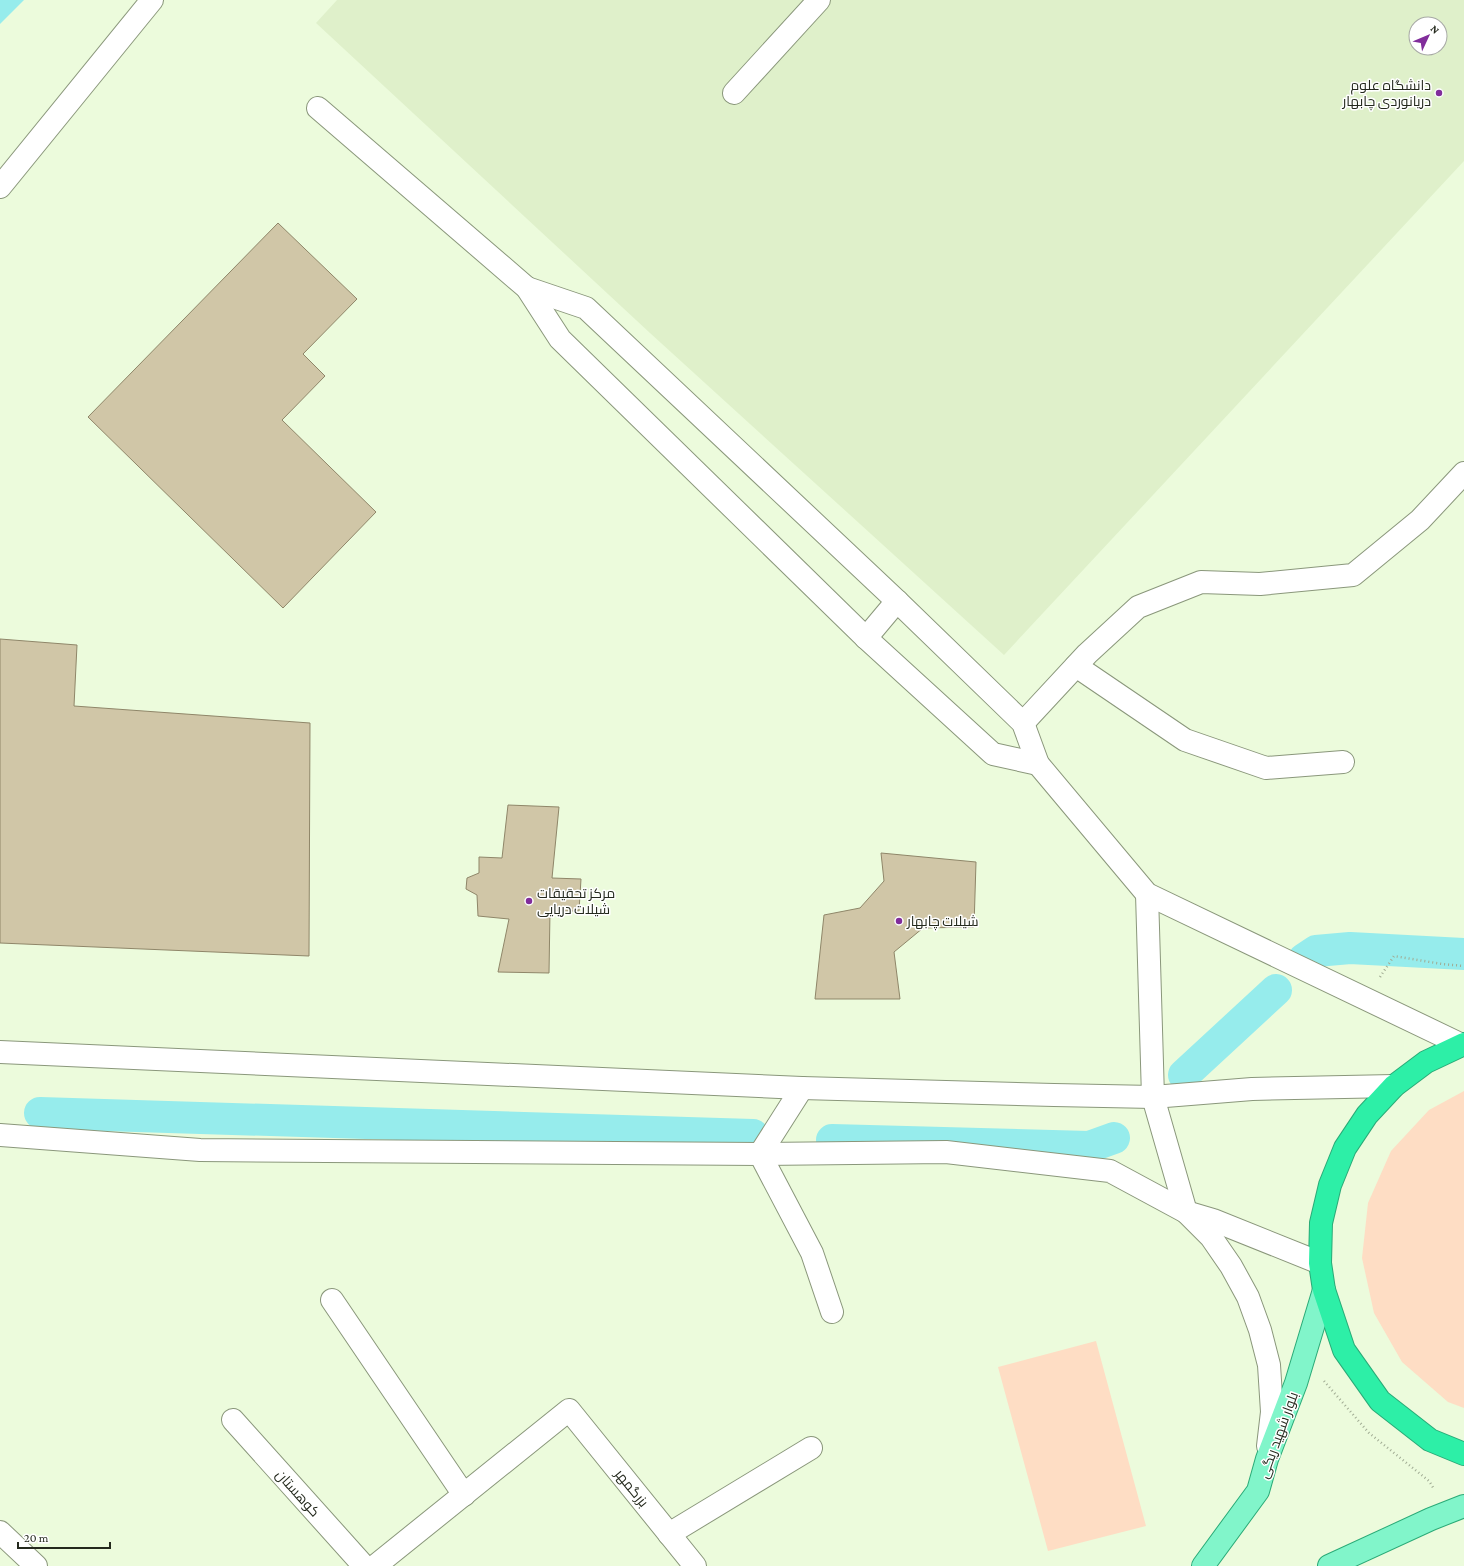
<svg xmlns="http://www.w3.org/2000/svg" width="1464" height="1566" font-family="'Crimson Pro',Cairo,serif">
  <rect width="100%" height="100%" fill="#ecfbdc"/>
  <!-- built -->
  <path fill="#dff0ca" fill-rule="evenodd" d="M337,0H1464V161L1004,655L650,333L316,23ZM1416,24H1440V48H1416Z"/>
  <!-- green -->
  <g fill="#feddc4">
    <polygon points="1464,1091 1464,1408 1448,1402 1402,1362 1374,1313 1362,1258 1368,1203 1391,1151 1429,1110"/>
    <polygon points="1096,1341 1146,1526 1048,1551 998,1367"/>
  </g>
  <!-- water -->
  <polygon fill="#96ecec" points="0,0 24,0 0,24"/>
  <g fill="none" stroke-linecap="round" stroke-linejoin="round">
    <!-- canal -->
    <g stroke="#96ecec" stroke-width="32">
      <polyline points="1304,959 1316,951 1350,948 1464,954"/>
      <polyline points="1184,1075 1276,990"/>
      <polyline points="40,1113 753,1135"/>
      <polyline points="832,1140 1089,1147 1114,1138"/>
    </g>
  </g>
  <!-- building -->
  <g fill="#d0c6a7" stroke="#8f8669">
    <polygon points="278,223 357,299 303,354 325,376 282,420 376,512 283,608 88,417"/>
    <polygon points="0,639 77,645 74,706 310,723 309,956 0,943"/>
    <polygon points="508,805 559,807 552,878 581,879 579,911 550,911 549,973 498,972 509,919 478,916 477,895 466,889 467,878 479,873 479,857 502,858"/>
    <polygon points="881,853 976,862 974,927 923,928 894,952 900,999 815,999 824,915 860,908 884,881"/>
  </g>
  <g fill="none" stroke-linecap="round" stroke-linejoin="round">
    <defs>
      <g id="minor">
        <polyline points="734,93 819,0"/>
        <polyline points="318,108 527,288 560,339 866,638 993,754 1038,764"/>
        <polyline points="0,187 152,0"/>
        <polyline points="527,288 586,308 897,601 1023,723 1038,764 1147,894 1462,1045"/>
        <polyline points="866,638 897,601"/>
        <polyline points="1076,666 1185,740 1266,768 1343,762"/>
        <polyline points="1023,723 1087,654 1138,607 1201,582 1260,584 1353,575 1420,520 1464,473"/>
        <polyline points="1147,894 1153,1097 1186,1212 1211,1237 1231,1266 1248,1297 1260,1330 1269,1365 1272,1412 1268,1446"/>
        <polyline points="0,1052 802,1088 1054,1095 1153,1097 1252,1089 1394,1086"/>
        <polyline points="802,1088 760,1154 812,1253 832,1312"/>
        <polyline points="0,1135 200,1150 760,1154 946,1152 1110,1171 1186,1212 1213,1220 1320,1263"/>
        <polyline points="332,1300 464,1495"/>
        <polyline points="233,1420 364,1566"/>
        <polyline points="0,1532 36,1566"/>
        <polyline points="669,1534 811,1448"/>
        <polyline points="375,1566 569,1410 695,1566"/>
      </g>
      <g id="major">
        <polyline points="1203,1566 1258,1491 1267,1459 1296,1383 1324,1290"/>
        <polyline points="1329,1566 1431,1519 1464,1506"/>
      </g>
      <polyline id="highway" points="1464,1044 1426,1062 1394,1086 1367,1115 1345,1148 1330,1185 1321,1223 1320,1263 1324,1290 1344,1350 1380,1401 1430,1440 1464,1454"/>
    </defs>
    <!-- minor casing -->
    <use href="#minor" stroke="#8a977b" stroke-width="24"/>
    <!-- major casing -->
    <use href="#major" stroke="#2aaa77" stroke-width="24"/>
    <!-- highway casing -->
    <use href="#highway" stroke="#2aaa77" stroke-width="24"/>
    <!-- path -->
    <g stroke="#a0ab93" stroke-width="2.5" stroke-dasharray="1 3" stroke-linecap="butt">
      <polyline points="1380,977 1394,956 1442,964 1464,966"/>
      <polyline points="1324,1381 1369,1433 1429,1481 1434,1489"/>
    </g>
    <!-- minor -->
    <use href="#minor" stroke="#fff" stroke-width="22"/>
    <!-- major -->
    <use href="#major" stroke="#81f5ca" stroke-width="22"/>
    <!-- highway -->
    <use href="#highway" stroke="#2defa7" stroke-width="22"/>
  </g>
  <!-- markers -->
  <g fill="#812d9b" stroke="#fff" stroke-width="1.5">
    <circle cx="1439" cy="93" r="4"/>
    <circle cx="529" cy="901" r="4"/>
    <circle cx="899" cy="921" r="4"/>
  </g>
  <g text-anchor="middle" stroke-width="3" stroke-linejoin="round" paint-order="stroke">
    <!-- poi labels -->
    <g font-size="14" fill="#24291d" stroke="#fff" text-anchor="start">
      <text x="1431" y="90" text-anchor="end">دانشگاه علوم<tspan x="1431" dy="16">دریانوردی چابهار</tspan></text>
      <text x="537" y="898">مرکز تحقیقات<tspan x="537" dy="16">شیلات دریایی</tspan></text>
      <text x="907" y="926">شیلات چابهار</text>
    </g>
    <!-- street labels -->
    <g font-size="14" fill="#24291d" stroke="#fff">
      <text transform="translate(1278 1435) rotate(-70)" y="5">بلوار شهید ریگی</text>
      <text transform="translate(632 1488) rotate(51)" y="5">بزرگمهر</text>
      <text transform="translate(298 1493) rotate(48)" y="5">کوهستان</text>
    </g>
  </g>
  <!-- north arrow -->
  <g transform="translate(1428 36) rotate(46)"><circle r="19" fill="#ffffff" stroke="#a7a9a5"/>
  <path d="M0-3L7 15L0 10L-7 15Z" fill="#812d9b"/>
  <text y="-6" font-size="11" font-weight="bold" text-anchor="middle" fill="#24291d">N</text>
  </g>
  <!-- scale -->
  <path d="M18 1542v6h92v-6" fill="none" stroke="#24291d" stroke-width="2"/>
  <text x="24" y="1542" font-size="12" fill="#24291d" stroke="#ffffff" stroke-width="3" paint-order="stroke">20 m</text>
</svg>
